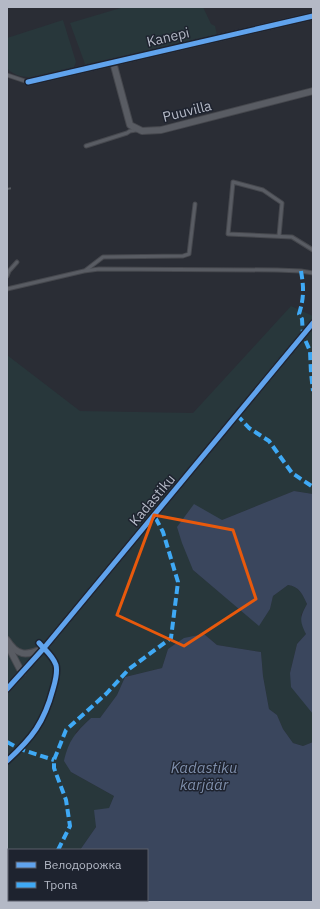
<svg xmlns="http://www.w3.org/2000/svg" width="320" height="909" font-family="'IBM Plex Sans',sans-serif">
  <rect width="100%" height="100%" fill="#2a2d35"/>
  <!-- green -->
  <g fill="#28373b">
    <polygon points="124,7 203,7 211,24 215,26 217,35 88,64 85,64 70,23"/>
    <path d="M63,20L76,62L74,67L32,77C22,77 14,76 7,68V38Z"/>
    <path d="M291,306L313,316V494L294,491L222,520L193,570L259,625L270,609L273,596L288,585C299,586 303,595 307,604L301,615L306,634L297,644L290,673L313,713V742L303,746L293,743L283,729L277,715L269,709L263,676L261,652L217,645L204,634L168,649L162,668L125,677L117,695L100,718H91L76,732L71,772L114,796L109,808L80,850H9V900H50V902H7V355L80,411L193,413Z"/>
  </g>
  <!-- water -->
  <g fill="#3a465d">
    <path d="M294,491L313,494V714L291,687L290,673L297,644L306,634C299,620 300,617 307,604C303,595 299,586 288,585L273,596L270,609L259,626L193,570L182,543L177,527L194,504L222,520Z"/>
    <path d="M204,634L217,645L261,652L263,676L269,709L277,715L283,729L293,743L303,746L313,742V902H50V900H147V850H80L96,827L94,810L109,808L114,796L71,772L64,761C69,740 75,733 91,718H100L117,695L125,677L162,668L168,649L184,638Z"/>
  </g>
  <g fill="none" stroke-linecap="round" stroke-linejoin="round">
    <defs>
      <g id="lane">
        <polyline points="7,75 28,82"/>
        <polyline points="86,146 127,133 130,131 136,130"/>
        <polyline points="279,236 282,203 263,190 233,182 228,234 292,237 313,250"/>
        <polyline points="86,270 103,257 183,256 189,254 195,204"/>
        <polyline points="7,276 9,271 17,262"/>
        <polyline points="7,289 84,271 99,269 277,270 301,271 313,273"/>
      </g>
      <g id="street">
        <polyline points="113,62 130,125 142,131 161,130 313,91"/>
        <polyline points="28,82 313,16"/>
        <path d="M7,640C17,656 26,656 42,649"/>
        <polyline points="8,646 22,673"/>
        <polyline points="7,689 44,648 313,323"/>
      </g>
    </defs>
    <!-- lane casing -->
    <use href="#lane" stroke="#46484e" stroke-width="5"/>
    <!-- street casing -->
    <use href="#street" stroke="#46484e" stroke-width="8"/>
    <!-- lane -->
    <use href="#lane" stroke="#595c63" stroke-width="3"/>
    <!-- street -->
    <use href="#street" stroke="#595c63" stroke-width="6"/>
    <!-- rail -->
    <polyline stroke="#575b61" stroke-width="2" stroke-dasharray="4 4" stroke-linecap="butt" points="7,189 13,188"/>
    <!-- quiet -->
    <g stroke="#3fa9f5" stroke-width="4" stroke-dasharray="8 4" stroke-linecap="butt">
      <path d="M301,271C304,288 304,298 299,314L302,319L303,335L310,351L311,373L313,391"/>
      <polyline points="237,415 249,428 269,441 292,473 313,487"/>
      <polyline points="7,742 20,749 54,760"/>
      <polyline points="58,850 70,826 66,800 54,768 54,760 66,730 107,693 129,669 171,638 178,582 163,532 154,515"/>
      <polyline points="33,902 34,900"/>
    </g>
    <defs>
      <g id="cycleway">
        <polyline points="28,82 313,16"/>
        <polyline points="7,689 44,648 313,323"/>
        <path d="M7,761C32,738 44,723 53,689C55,682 58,673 56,665C53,656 45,650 39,643"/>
      </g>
    </defs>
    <!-- cycleway casing -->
    <use href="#cycleway" stroke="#1e232f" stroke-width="8"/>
    <!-- cycleway -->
    <use href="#cycleway" stroke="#60a3ed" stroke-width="5"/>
  </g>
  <!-- marked area -->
  <path fill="none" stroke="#e8590c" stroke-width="3" stroke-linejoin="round" d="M154,515L233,530L256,599L184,646L117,615Z"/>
  <g text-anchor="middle" stroke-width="3" stroke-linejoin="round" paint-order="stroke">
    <!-- street labels -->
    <g font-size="14" fill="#b4b9c6" stroke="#1e232f">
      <text transform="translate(168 37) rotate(-13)" y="5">Kanepi</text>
      <text transform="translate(187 111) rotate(-14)" y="5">Puuvilla</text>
      <text transform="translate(152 500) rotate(-50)" y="5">Kadastiku</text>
    </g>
    <!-- water labels -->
    <g font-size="15" font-style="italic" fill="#7e8eaa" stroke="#1e232f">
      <text x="204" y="773">Kadastiku<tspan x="204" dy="17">karjäär</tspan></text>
    </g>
  </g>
  <!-- border -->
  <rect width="320" height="909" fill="none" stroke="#b4b9c6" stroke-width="16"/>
  <!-- legend -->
  <rect x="8" y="849" width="140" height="52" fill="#1e232f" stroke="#5a5f6b"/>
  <rect x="16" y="862" width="20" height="6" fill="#60a3ed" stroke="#5a5f6b"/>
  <text x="44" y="869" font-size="12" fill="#b4b9c6">Велодорожка</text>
  <rect x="16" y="882" width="20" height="6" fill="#3fa9f5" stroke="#5a5f6b"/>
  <text x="44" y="889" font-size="12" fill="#b4b9c6">Тропа</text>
</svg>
